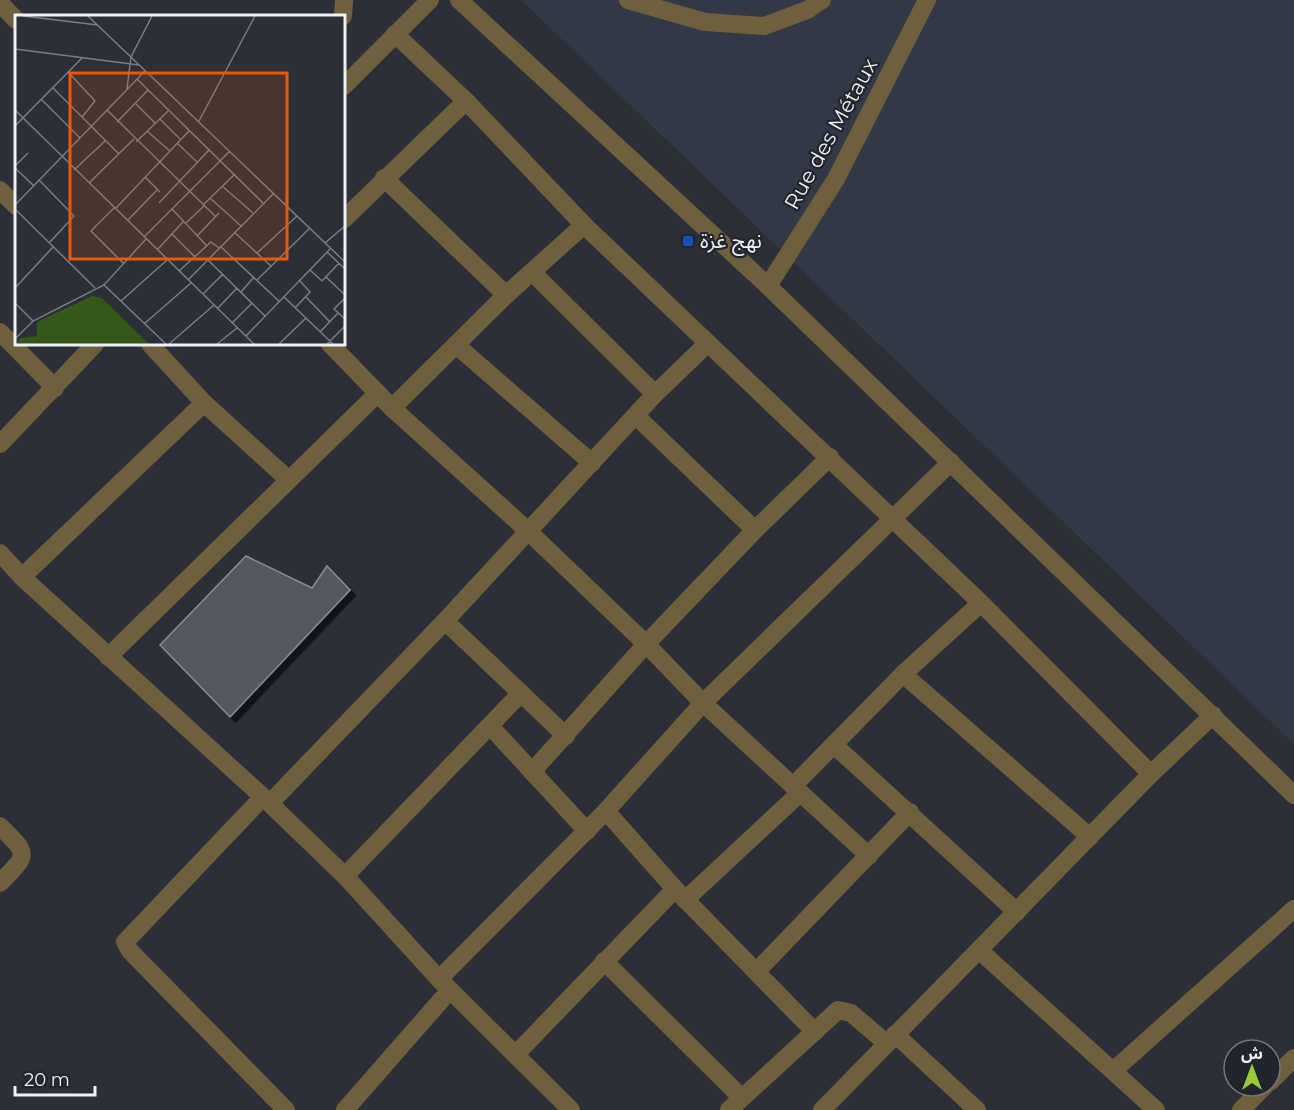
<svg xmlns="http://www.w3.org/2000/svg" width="1294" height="1110" font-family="Montserrat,'Noto Sans Arabic',sans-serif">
  <defs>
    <filter id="shadow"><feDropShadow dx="5.5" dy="5.5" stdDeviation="0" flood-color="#0009"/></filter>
  </defs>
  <rect width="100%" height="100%" fill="#2c2f37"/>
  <!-- built -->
  <polygon fill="#333846" points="521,0 1294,0 1294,744 734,205"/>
  <!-- building -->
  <polygon fill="#555861" stroke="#898c96" stroke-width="1.5" filter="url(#shadow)" points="246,556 312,588 327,566 350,590 230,717 160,645"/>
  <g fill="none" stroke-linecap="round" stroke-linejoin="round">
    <!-- minor -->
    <g stroke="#6f603d" stroke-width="18">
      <polyline points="459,0 768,286 1294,795"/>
      <polyline points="628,0 705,22 764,26 807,10 822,0"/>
      <polyline points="0,3 16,20"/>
      <polyline points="343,16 344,0"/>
      <polyline points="395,34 466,101 584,225 981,603 1151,774"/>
      <polyline points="344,86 430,0"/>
      <polyline points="384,178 506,295"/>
      <polyline points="0,190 16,206"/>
      <polyline points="344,219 466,101"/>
      <polyline points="533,273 655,394"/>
      <polyline points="768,286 836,179 927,0"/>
      <polyline points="0,332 55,388"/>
      <polyline points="150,344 204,403 289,480"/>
      <polyline points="330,344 392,408 527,530 646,644 703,703 869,856"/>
      <polyline points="456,345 592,463"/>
      <polyline points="392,408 506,295 584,225"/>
      <polyline points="636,416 755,530"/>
      <polyline points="0,444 95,344"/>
      <polyline points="0,553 22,577 263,797 345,876 439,979 571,1110"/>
      <polyline points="22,577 204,403"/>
      <polyline points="445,621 566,736"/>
      <polyline points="108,657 378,393"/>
      <polyline points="903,674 1090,837"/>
      <polyline points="490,726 587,831"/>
      <polyline points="834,745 1017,912"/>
      <polyline points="532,772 646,644 755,530 830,457"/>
      <polyline points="794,785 903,674 981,603"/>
      <polyline points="263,797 125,942 130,951 286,1110"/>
      <polyline points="270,803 445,621 655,394 708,343"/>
      <polyline points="606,811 675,889 815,1032"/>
      <path d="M0,826C29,855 29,853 0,883"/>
      <polyline points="345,876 521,693"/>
      <polyline points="685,900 800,793"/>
      <polyline points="980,951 1156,1110"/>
      <polyline points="604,961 742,1098"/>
      <polyline points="757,971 910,812"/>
      <polyline points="439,979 606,811 703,703 951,462"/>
      <polyline points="895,1034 977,1110"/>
      <polyline points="516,1054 675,889"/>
      <polyline points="1113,1071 1294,909"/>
      <polyline points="1270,1082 1294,1058"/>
      <polyline points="345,1110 450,990"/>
      <polyline points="729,1110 838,1010 851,1013 886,1043"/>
      <polyline points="822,1110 1151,774 1213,715"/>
      <polyline points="1241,1110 1265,1086"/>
    </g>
  </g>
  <!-- markers -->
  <rect fill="#1a4fb4" stroke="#22252d" stroke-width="2" x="682" y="235" width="12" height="12" rx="3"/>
  <g text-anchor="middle" stroke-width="4.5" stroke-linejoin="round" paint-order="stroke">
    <!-- street labels -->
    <g font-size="21" fill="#eff1f7" stroke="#22252d">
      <text transform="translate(831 134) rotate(-61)" y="7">Rue des Métaux</text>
    </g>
    <!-- poi labels -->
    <g font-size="21" fill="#eff1f7" stroke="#22252d" text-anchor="start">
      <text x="700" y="248">نهج غزة</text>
    </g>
  </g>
  <!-- overview -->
  <g transform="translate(15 15)">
    <rect width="330" height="330" fill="#2c2f37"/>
    <path d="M77,281L87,283L134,329H0L6,323L22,321V307Z" fill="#355717"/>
    <path fill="none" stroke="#7a7d84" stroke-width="1.5" d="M8,1L83,10M73,1L330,247M0,34L124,50M53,57L80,86L67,102M122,64L248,188M38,73L104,139M112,74L116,42L137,1M26,84L65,123M120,88L140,108M0,95L239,329M92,95L201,202M145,104L165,124M184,106L240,1M102,107L133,75M0,111L67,43M132,116L155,136M121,127L153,96M162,128L182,147M0,151L13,138M0,153L19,171M59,155L90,126M130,162L145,177M24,165L59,201L35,227M74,168L119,124M207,171L238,198M195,183L226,211M144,188L194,135M0,190L130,56M188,190L220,159M100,192L76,216L109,249M101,193L174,116M0,194L80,273M157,194L192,231M113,205L143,174M170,209L189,191M219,217L256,251M157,219L180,242M182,221L204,198M129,222L215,136M310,228L330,211M205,231L265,287M142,235L168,207M312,237L330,254M242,238L282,201M193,245L250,301M295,255L307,266L324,248M164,256L196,227L204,233M311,262L330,280M173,265L259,178M242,265L294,214M89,270L151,329M0,273L39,231M226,277L239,262M188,279L208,259M269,282L318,329M291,282L315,307M330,283L319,294L330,304M106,286L152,245M0,288L18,306M203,293L222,273M280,293L295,277L285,266M217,308L237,288M129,309L176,268M305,317L323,298M231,321L316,233M0,324L18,306L89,270L131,224M154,329L199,290M202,329L222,313M264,329L291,303M312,329L330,311"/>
    <path fill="#e8590c" fill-opacity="0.15" stroke="#e8590c" stroke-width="3" d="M55,58H272V244H55Z"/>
    <rect width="330" height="330" fill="none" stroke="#eff1f7" stroke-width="3"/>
  </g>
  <!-- north arrow -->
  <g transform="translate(1252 1068)"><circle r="28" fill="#22252d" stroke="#74777e" stroke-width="1.5"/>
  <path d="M0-4.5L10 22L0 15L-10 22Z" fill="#97cc38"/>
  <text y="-9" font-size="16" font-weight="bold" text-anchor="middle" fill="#eff1f7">ش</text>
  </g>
  <!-- scale -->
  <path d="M15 1086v9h80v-9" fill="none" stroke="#eff1f7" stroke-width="3"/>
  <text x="24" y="1086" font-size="18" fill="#eff1f7" stroke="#22252d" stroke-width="4.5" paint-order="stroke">20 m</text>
</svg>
